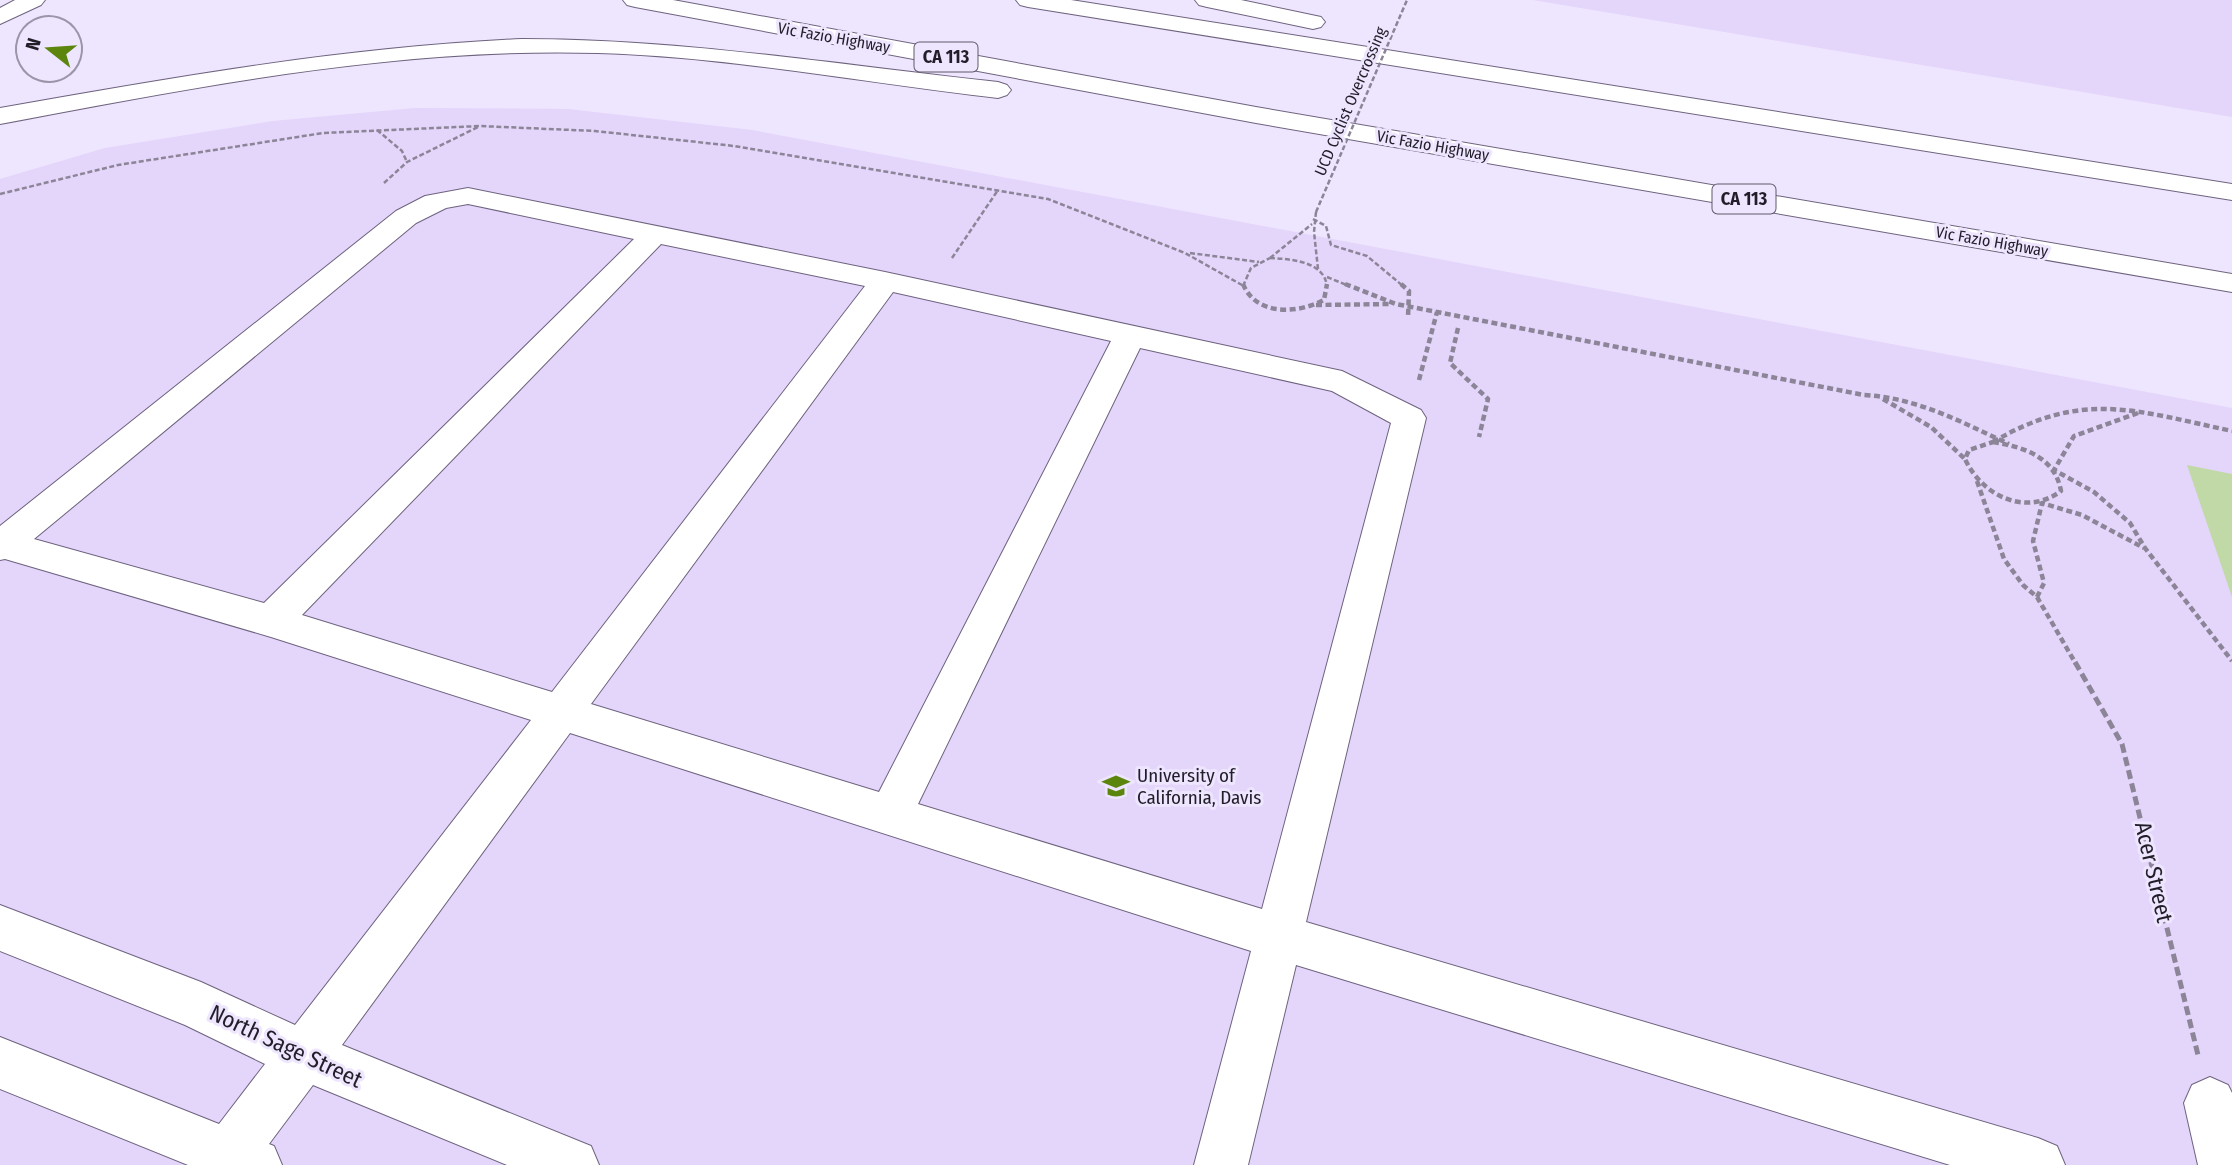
<svg xmlns="http://www.w3.org/2000/svg" width="2232" height="1165" font-family="'Fira Sans Condensed',sans-serif">
  <rect width="100%" height="100%" fill="#eee5fe"/>
  <!-- built -->
  <g fill="#e4d5fb">
    <polygon points="1533,0 2232,0 2232,117"/>
    <polygon points="415,108 568,109 752,130 2232,408 2232,1165 0,1165 0,179 105,148 273,121"/>
  </g>
  <!-- building -->
  <polygon fill="#c1d9a7" points="2187,465 2232,474 2232,597"/>
  <g fill="none" stroke-linecap="round" stroke-linejoin="round">
    <defs>
      <g id="street">
        <path d="M468,188L885,272L1342,371L1421,410L1426,418L1306,922L2038,1138L2057,1146L2065,1165H1950L1296,965L1248,1165H1194L1251,951L570,733L342,1045L591,1146L599,1165H507L313,1085L269,1144L274,1146L282,1165H188L0,1089V1037L219,1124L265,1064L185,1025L0,951V905L201,982L295,1025L531,720L271,637L5,559L0,560V526L396,211L425,196ZM468,204L634,239L264,603L34,539L416,223L446,208ZM661,244L865,286L552,692L302,615ZM893,292L1111,341L879,792L591,704ZM1140,348L1332,391L1391,423L1262,909L918,804Z"/>
        <polygon points="2210,1077 2228,1085 2232,1093 2232,1165 2198,1165 2184,1103 2192,1085"/>
      </g>
      <polygon id="secondary" points="15,0 45,0 41,5 0,24 0,8"/>
      <g id="highway">
        <polygon points="623,0 673,0 1256,107 2232,274 2232,292 1256,123 635,7 627,5"/>
        <polygon points="1016,0 1071,0 2232,184 2232,200 1028,7 1020,5"/>
        <polygon points="1195,0 1241,0 1321,17 1325,22 1321,27 1313,29 1207,7 1199,5"/>
        <path d="M522,39C683,39 839,65 998,82L1007,85L1011,90L1007,95L998,98C865,83 732,57 598,53C397,47 197,87 0,124V108C174,77 346,47 522,39Z"/>
      </g>
    </defs>
    <!-- street casing -->
    <use href="#street" stroke="#6e637e" stroke-width="2"/>
    <!-- secondary casing -->
    <use href="#secondary" stroke="#6e637e" stroke-width="2"/>
    <!-- highway casing -->
    <use href="#highway" stroke="#6e637e" stroke-width="2"/>
    <!-- path-far2 -->
    <g stroke="#8c8597" stroke-width="2.5" stroke-dasharray="5 2.5" stroke-linecap="butt">
      <polyline points="377,130 402,151 407,162"/>
      <polyline points="384,183 407,162 478,127"/>
      <polyline points="0,194 118,165 323,133 480,126 595,131 734,146 1048,199 1185,253 1242,285"/>
      <polyline points="1316,212 1314,232 1318,269"/>
      <polyline points="1313,219 1326,226 1331,245 1367,256 1403,286"/>
      <polyline points="1190,253 1259,262"/>
      <polyline points="952,258 998,190"/>
      <path d="M1270,258C1290,259 1324,261 1327,286"/>
      <polyline points="1270,258 1312,224"/>
      <polyline points="1327,277 1349,286"/>
      <polyline points="1243,286 1251,268 1270,258"/>
    </g>
    <!-- path-far1 -->
    <g stroke="#8c8597" stroke-width="4.5" stroke-dasharray="6 3.5" stroke-linecap="butt">
      <path d="M1243,284C1256,316 1297,314 1324,300L1327,284"/>
      <path d="M1345,284L1396,304L1864,395C1918,398 1961,422 2009,444"/>
      <polyline points="1401,284 1409,291 1408,317"/>
      <polyline points="1316,305 1392,304"/>
      <polyline points="1458,328 1450,363 1488,399 1479,437"/>
      <polyline points="1419,380 1437,312"/>
      <polyline points="1883,399 1931,427 1965,459"/>
      <polyline points="2138,413 2074,436 2054,470 2094,492 2130,523 2145,548 2232,661"/>
      <path d="M1993,442C2083,389 2137,411 2232,431"/>
      <path d="M1993,442C2024,447 2055,457 2061,491C2026,517 1982,496 1965,459L1969,450Z"/>
      <polyline points="1977,481 2004,559 2023,585 2037,597 2076,664"/>
      <polyline points="2037,597 2044,583 2033,541 2042,503 2082,515 2144,548"/>
    </g>
    <!-- path -->
    <polyline stroke="#8c8597" stroke-width="5" stroke-dasharray="9 4.5" stroke-linecap="butt" points="2075,662 2122,744 2198,1055"/>
    <!-- street -->
    <use href="#street" fill="#fff" fill-rule="evenodd"/>
    <!-- secondary -->
    <use href="#secondary" fill="#fff" fill-rule="evenodd"/>
    <!-- highway -->
    <use href="#highway" fill="#fff" fill-rule="evenodd"/>
    <!-- path-bridge -->
    <polyline stroke="#8c8597" stroke-width="2.5" stroke-dasharray="5 2.5" stroke-linecap="butt" points="1316,212 1407,0"/>
  </g>
  <!-- icons -->
  <defs>
    <symbol id="university-bare" viewBox="-9 -9 18 18"><path d="M0-5L7-2L0 1L-7-2ZM-4 1L0 2.5L4 1V4Q0 6-4 4Z" fill="#5c850e" stroke="#eee5fe" stroke-width="2.5" paint-order="stroke"/></symbol>
  </defs>
  <g fill-rule="evenodd">
    <use href="#university-bare" x="1097" y="767" width="38" height="38"/>
  </g>
  <g text-anchor="middle" stroke-width="6" stroke-linejoin="round" paint-order="stroke">
    <!-- far-street labels -->
    <g font-size="16" fill="#221e29" stroke="#eee5fe">
      <text transform="translate(834 37) rotate(10)" y="6">Vic Fazio Highway</text>
      <text transform="translate(1350 101) rotate(-67)" y="6">UCD Cyclist Overcrossing</text>
      <text transform="translate(1433 145) rotate(10)" y="6">Vic Fazio Highway</text>
      <text transform="translate(1992 241) rotate(10)" y="6">Vic Fazio Highway</text>
    </g>
    <!-- shield labels -->
    <g fill="#eee5fe" stroke="#5f5a69" stroke-width="2">
      <rect x="914.5" y="42.5" width="63" height="29" rx="5"/>
      <rect x="1712.5" y="184.5" width="63" height="29" rx="5"/>
    </g>
    <g font-size="18" font-weight="bold" fill="#221e29">
      <text x="946" y="63">CA 113</text>
      <text x="1744" y="205">CA 113</text>
    </g>
    <!-- poi labels -->
    <g font-size="19" fill="#221e29" stroke="#eee5fe" text-anchor="start">
      <text x="1137" y="782">University of<tspan x="1137" dy="22">California, Davis</tspan></text>
    </g>
    <!-- near-street labels -->
    <g font-size="23" fill="#221e29" stroke="#eee5fe">
      <text transform="translate(2154 872) rotate(77)" y="8">Acer Street</text>
      <text transform="translate(286 1046) rotate(25)" y="8">North Sage Street</text>
    </g>
  </g>
  <!-- north arrow -->
  <g transform="translate(49 49) rotate(287)"><circle r="33" fill="#eee5fe" stroke="#9c95a9" stroke-width="2"/>
  <path d="M0-5L12 26L0 18L-12 26Z" fill="#5c850e"/>
  <text y="-10" font-size="19" font-weight="bold" text-anchor="middle" fill="#221e29">N</text>
  </g>
</svg>
